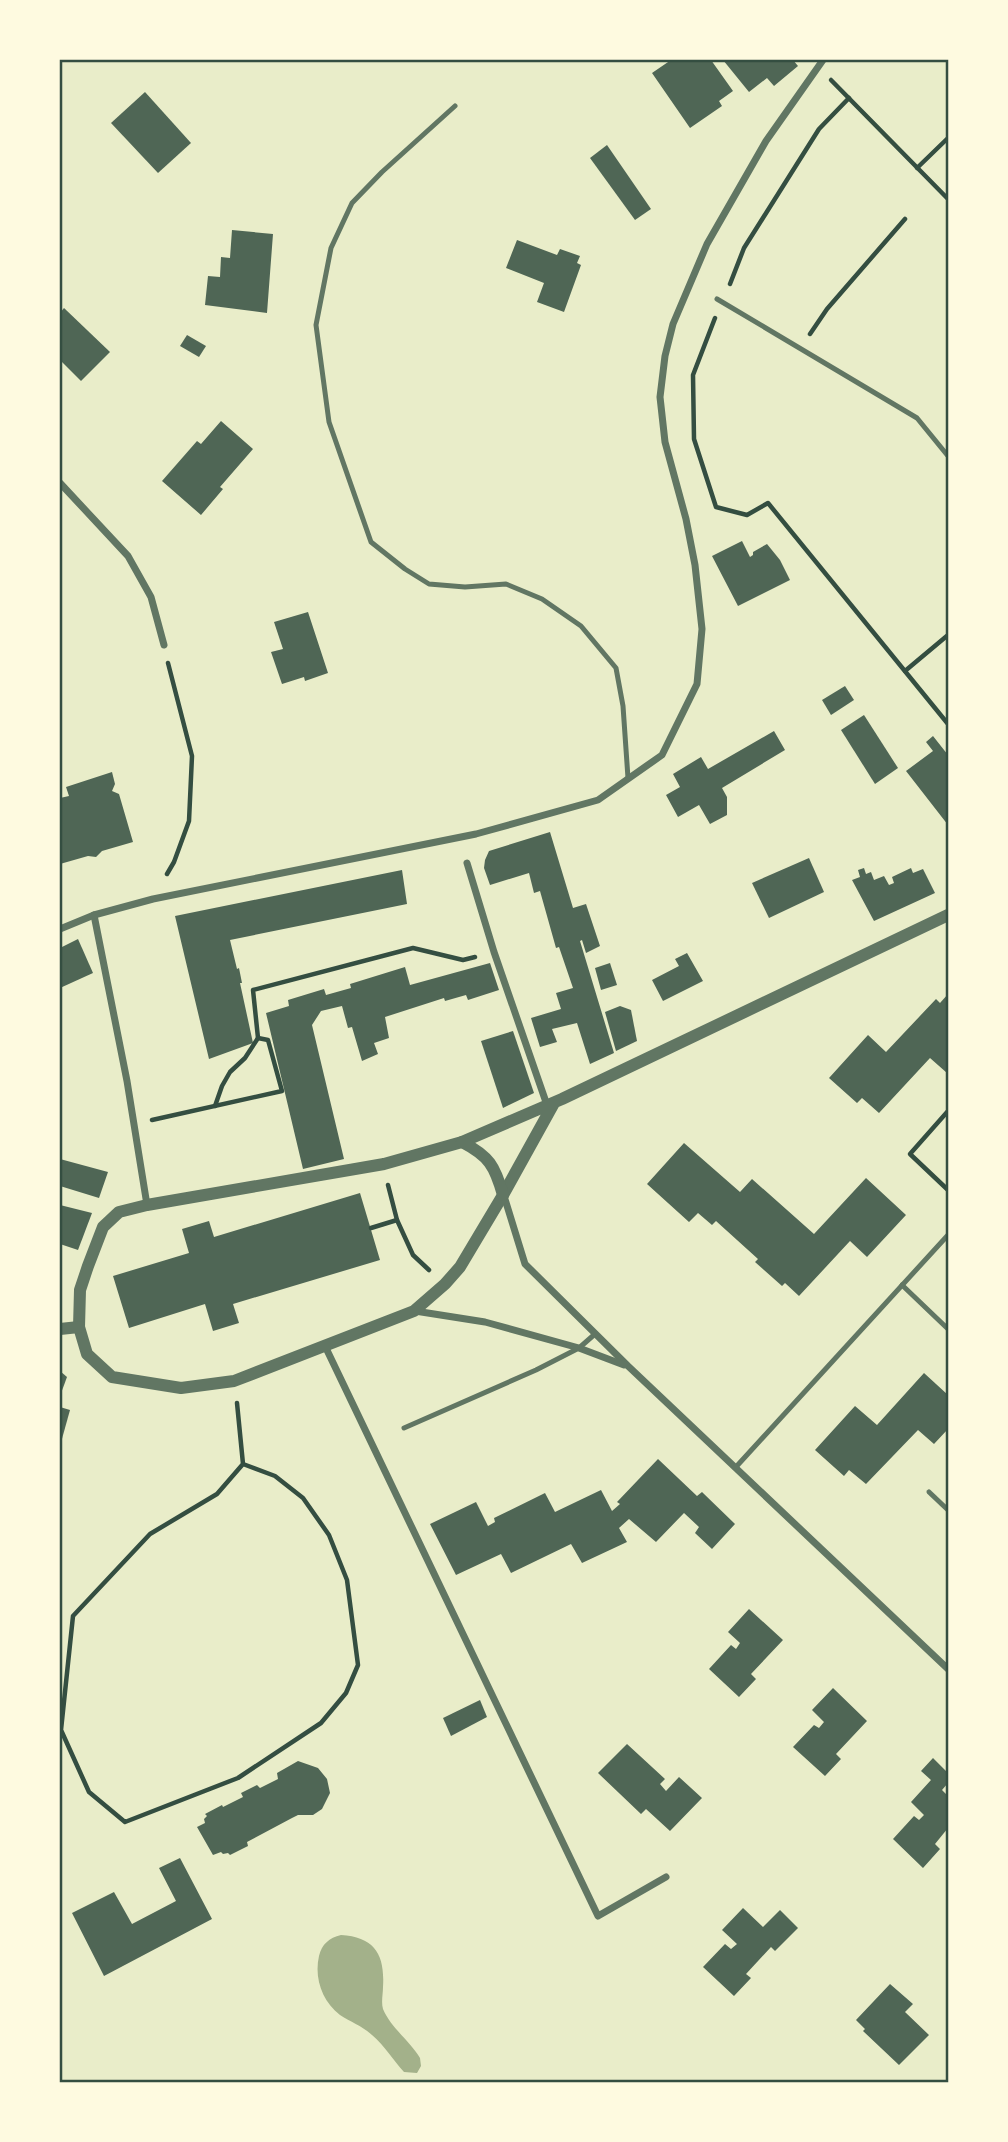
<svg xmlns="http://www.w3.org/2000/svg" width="1008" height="2142" font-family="'Asap Condensed',sans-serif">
  <rect width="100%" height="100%" fill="#e9edc9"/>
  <!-- water -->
  <path fill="#a3b18a" d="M341,1935C375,1937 385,1955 383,1987C383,1994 381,2002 383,2009C391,2028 410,2041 420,2058L421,2066L417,2073L404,2072C393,2060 385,2046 372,2035C362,2026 351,2022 340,2015C322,2001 314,1978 319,1956C322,1944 329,1938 341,1935Z"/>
  <!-- building -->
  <g fill="#4f6655">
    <polygon points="671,60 711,60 733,91 719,101 722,106 690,128 652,73"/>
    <polygon points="723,60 793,60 798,66 774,86 767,78 749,92"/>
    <polygon points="145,92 191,143 158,173 111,123"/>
    <polygon points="607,145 651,209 635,220 590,158"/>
    <polygon points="232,230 273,234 267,313 205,305 208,276 220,277 221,257 230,258"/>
    <polygon points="517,240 557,255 560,249 580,256 577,263 581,265 564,312 537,302 544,283 506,268"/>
    <polygon points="64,308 110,352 81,381 60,360 60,313"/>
    <polygon points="187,335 206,346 199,357 180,346"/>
    <polygon points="221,421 253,449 220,487 223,489 201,515 162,481 197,441 201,444"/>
    <polygon points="742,541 750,557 753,555 753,552 767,544 780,560 790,580 738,606 712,556"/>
    <polygon points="308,612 328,673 305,681 304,677 282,684 271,652 283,649 274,622"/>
    <polygon points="845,686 854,700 831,715 822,700"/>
    <polygon points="864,715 898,768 875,784 841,730"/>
    <polygon points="774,731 785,750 722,788 727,797 727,815 710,824 699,805 678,817 666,795 680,787 673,774 701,757 708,769"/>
    <polygon points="933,736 948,755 948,825 906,771 933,751 926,742"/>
    <polygon points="112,772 115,784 112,791 119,794 133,842 102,851 96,857 88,856 60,864 60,798 69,796 66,787"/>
    <polygon points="550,832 573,908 586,904 600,946 586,953 582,940 580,941 614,1053 590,1064 577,1023 552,1029 557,1042 540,1047 531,1018 561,1009 556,993 573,988 559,947 556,948 540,891 534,893 529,873 490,885 484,868 485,860 489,851"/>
    <polygon points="809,858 824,892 769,918 752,883"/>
    <polygon points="864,868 866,874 871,872 874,880 884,876 889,885 894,883 892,877 911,868 913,873 923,869 935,893 874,921 852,880 860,877 858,870"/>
    <polygon points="402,870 407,904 230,940 237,969 239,968 242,983 240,983 253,1043 209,1059 175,916"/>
    <polygon points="78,939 93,973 60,988 60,948"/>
    <polygon points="687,953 703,981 663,1001 652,980 679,966 675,959"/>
    <polygon points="490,963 499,990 468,1000 466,995 445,1001 444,998 385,1017 389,1038 374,1043 378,1054 362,1061 352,1027 348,1028 342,1006 321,1011 312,1025 344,1159 303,1169 266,1013 289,1006 288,1000 324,989 326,995 351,988 350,984 405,967 410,985"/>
    <polygon points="610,963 617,985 601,990 595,968"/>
    <polygon points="948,994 948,1071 947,1073 930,1058 879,1113 862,1098 857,1103 829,1078 868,1035 886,1052 936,999 940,1003"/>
    <polygon points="620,1006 631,1010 637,1041 616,1051 605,1012"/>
    <polygon points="513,1031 534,1093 503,1108 481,1041"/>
    <polygon points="684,1143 740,1192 752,1179 814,1234 866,1178 906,1215 867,1257 850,1241 799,1296 785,1283 782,1286 755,1262 758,1259 716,1221 712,1225 698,1213 689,1222 647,1184"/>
    <polygon points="60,1159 108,1172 99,1198 60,1186"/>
    <polygon points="360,1193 380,1260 233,1304 239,1323 213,1331 205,1304 129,1328 113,1276 189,1253 182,1229 209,1221 214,1237"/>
    <polygon points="60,1205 92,1213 78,1250 60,1244"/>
    <polygon points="60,1371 67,1377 60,1396"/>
    <polygon points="924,1373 948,1395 948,1429 934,1444 918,1430 866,1484 849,1470 844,1476 815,1450 855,1406 877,1425"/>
    <polygon points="60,1407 70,1410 60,1446"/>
    <polygon points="658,1459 697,1496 702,1492 735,1524 712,1549 695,1533 699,1527 684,1513 656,1542 629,1519 619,1528 627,1542 582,1563 571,1544 511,1573 501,1554 456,1575 430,1524 476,1502 488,1526 495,1522 494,1518 545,1493 555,1512 601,1490 612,1511 620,1504 617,1502"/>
    <polygon points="749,1609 783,1640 751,1674 756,1679 739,1697 709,1669 731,1645 736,1649 740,1643 728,1632"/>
    <polygon points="833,1688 867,1721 836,1754 841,1759 825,1776 793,1747 814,1725 819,1728 824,1722 812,1710"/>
    <polygon points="480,1700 487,1717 451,1736 443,1718"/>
    <polygon points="627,1744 665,1779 660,1784 666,1791 679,1777 702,1798 670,1831 646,1809 641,1814 598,1773"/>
    <polygon points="933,1758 948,1773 948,1783 942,1790 948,1796 948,1828 935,1844 940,1849 923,1868 893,1839 914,1816 919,1820 924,1815 911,1802 931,1780 921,1771"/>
    <polygon points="298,1761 318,1768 327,1779 330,1793 322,1809 313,1815 298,1815 292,1818 247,1842 248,1846 230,1855 228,1853 223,1854 221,1852 213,1855 197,1827 205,1823 204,1819 207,1816 205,1814 222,1805 223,1807 243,1797 241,1793 257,1785 260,1788 278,1779 277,1773"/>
    <polygon points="180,1858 212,1919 104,1976 72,1913 114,1892 132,1924 176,1901 159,1868"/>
    <polygon points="743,1908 763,1927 780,1910 798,1928 775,1951 771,1947 746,1974 751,1978 734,1996 703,1967 725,1944 731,1949 737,1944 722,1930"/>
    <polygon points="890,1984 913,2004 905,2012 929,2035 899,2065 863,2031 865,2029 856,2020"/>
  </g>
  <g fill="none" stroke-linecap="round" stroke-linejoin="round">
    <!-- path -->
    <g stroke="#344e41" stroke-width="4.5">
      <polyline points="831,80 948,199"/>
      <polyline points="917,168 948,138"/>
      <polyline points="730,284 744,248 819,129 849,98"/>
      <polyline points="715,318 693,375 694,439 716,507 747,515 768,503 948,724"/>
      <polyline points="810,334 827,309 905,219"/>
      <polyline points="905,671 948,635"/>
      <polyline points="167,874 174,862 189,821 192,756 168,663"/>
      <polyline points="215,1106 222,1086 230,1072 245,1058 258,1038 253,990 413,948 463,960 475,957"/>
      <polyline points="948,1111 910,1154 948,1190"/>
      <polyline points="152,1120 282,1091 268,1040 258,1038"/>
      <polyline points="388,1185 397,1220 413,1255 429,1270"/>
      <polyline points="371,1228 397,1220"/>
      <polyline points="237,1403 243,1464 217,1494 150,1534 73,1616 61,1730 89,1792 125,1822 238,1778 321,1723 346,1693 358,1665 347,1580 329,1535 303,1498 275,1476 243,1464"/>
    </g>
    <!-- service -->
    <g stroke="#617663" stroke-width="5">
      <polyline points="455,106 382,172 352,203 331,248 316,325 329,422 371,542 405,569 429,584 465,587 506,584 542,599 581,626 616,668 623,706 628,778"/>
      <polyline points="717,299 917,418 948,456"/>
      <polyline points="902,1285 948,1329"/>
      <polyline points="404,1428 536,1370 579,1348 595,1334"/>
      <polyline points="735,1468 948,1235"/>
      <polyline points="929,1492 948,1510"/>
    </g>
    <!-- minor -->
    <g stroke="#617663" stroke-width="7">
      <polyline points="60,483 128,556 151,597 164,645"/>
      <polyline points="467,863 494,952 547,1105"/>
      <polyline points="94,915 127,1081 147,1205"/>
      <polyline points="60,929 94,915 153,899 476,834 598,800 662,755 697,684 702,629 695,565 686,519 665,442 660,397 665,356 673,324 707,244 766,141 823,60"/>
      <polyline points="504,1196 525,1264 628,1366 948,1669"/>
      <polyline points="415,1311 485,1322 579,1348 624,1365"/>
      <polyline points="325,1346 598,1916 666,1877"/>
    </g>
    <!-- tertiary -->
    <g stroke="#617663" stroke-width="12">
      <polyline points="554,1103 503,1195 460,1267 445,1284 414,1311 234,1381 181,1388 112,1377 87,1354 79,1327 80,1290 88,1266 103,1227 119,1212 147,1205 384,1164 462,1142 562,1099 948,915"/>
      <path d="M462,1142C489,1156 495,1166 503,1195"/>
      <polyline points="60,1329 79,1327"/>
    </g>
  </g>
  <!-- border -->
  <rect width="1008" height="2142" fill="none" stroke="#fefae0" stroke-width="122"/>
  <rect x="61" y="61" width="886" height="2020" fill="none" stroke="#344e41" stroke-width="2.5"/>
</svg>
